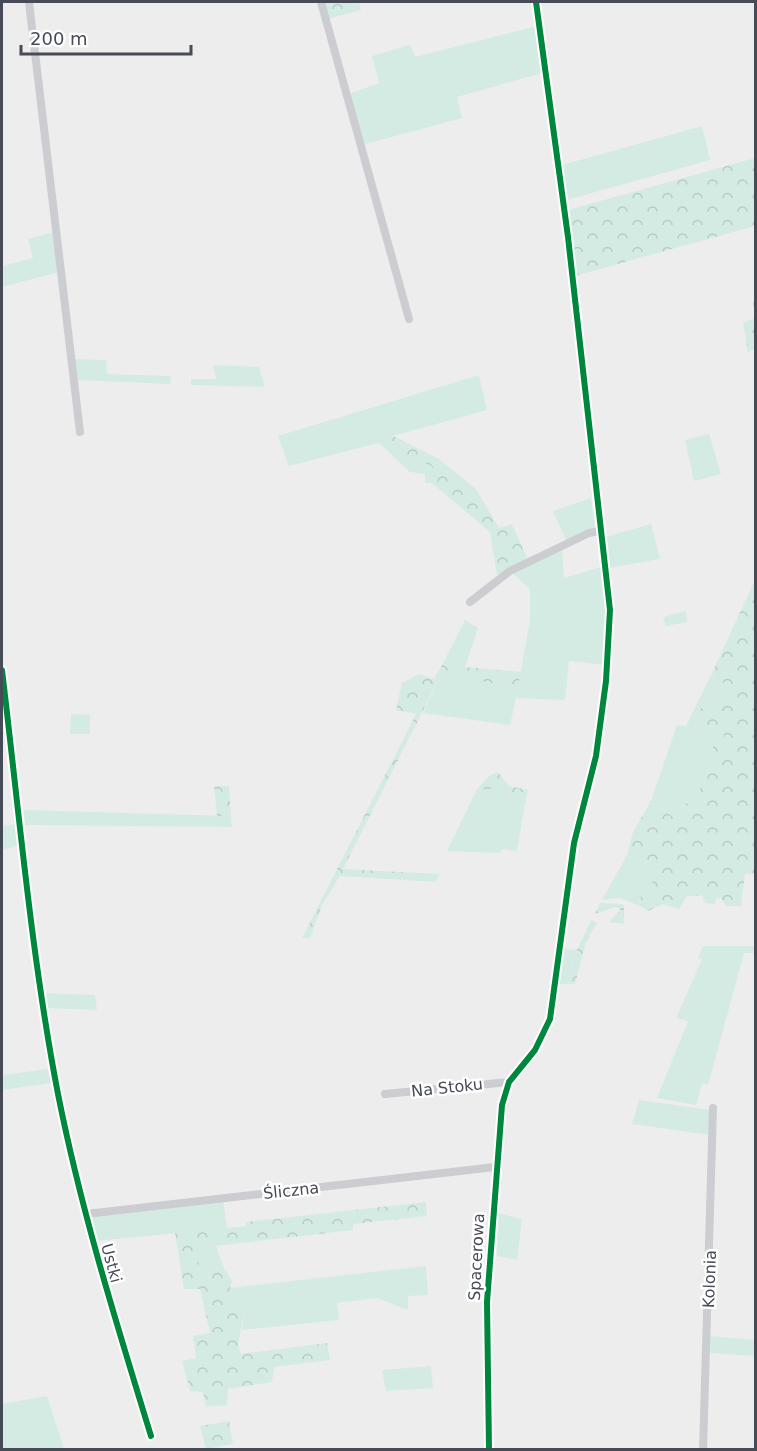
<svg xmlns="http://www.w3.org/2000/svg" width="757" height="1451" font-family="'DejaVu Sans',sans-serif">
  <defs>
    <pattern id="forest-crowns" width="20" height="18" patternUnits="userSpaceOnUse" patternTransform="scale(1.5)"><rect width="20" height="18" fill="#d4ebe3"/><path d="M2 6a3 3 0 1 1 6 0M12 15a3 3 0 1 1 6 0" fill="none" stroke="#b7cbc5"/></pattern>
  </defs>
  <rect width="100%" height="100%" fill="#eeeded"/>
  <!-- green -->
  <g fill="#d4ebe3">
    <polygon points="537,26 542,73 457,97 462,118 362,145 346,95 379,83 372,56 410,45 415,57"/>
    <polygon points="702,126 710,160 567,200 562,165"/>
    <polygon points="54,232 59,272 2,287 2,266 33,258 28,239"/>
    <polygon points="74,359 106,360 107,374 171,376 170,384 75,380"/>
    <polygon points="213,365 259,367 265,387 191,385 191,379 216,379"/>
    <polygon points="479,375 487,410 393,436 387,446 433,466 432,483 425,483 425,474 410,472 379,443 289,466 278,436"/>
    <polygon points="709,434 721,474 694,481 685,440"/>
    <polygon points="591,498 595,528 566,540 553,511"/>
    <polygon points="651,524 660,559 608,568 605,537"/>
    <polygon points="562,549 564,578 601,567 606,614 605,665 569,661 565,700 516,698 510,725 423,713 442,673 496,684 516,698 530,620 530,589 511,572"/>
    <polygon points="686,611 687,622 666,626 663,617"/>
    <polygon points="465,620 478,628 465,667 442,665"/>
    <polygon points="713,671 714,682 725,683 719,703 701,708 694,729 725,733 723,740 715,740 704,784 674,818 651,801 677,725 686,726"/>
    <polygon points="71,714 90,715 90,734 70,734"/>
    <polygon points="477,789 505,789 523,814 517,851 503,849 499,853 447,851"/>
    <polygon points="24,810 231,816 232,827 25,825"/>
    <polygon points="18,824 21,845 2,850 2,826"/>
    <path d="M627,855C639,862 651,860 664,868L639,899L640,906L620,898L602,900Z"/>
    <polygon points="703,946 755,946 755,953 744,953 708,1085 702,1083 696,1105 657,1098 688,1021 676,1018 702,959 698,958"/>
    <polygon points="564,949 577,950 566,984 559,984"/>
    <polygon points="44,993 95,995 97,1010 46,1008"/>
    <polygon points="48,1069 51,1083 2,1090 2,1075"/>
    <polygon points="639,1100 711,1110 710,1135 632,1124"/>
    <polygon points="223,1200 227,1228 96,1241 91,1221 95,1215"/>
    <polygon points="498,1213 522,1219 517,1260 497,1256"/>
    <polygon points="205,1239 207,1247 216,1246 223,1266 209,1271 210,1283 203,1284 194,1247"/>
    <polygon points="426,1266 428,1295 408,1296 408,1310 377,1298 337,1303 339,1320 242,1330 244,1314 228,1297 230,1288"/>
    <polygon points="710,1336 755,1340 755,1356 710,1353"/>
    <polygon points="431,1366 433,1388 386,1391 382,1370"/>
    <polygon points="47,1396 64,1449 2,1449 2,1404"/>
  </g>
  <!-- forest -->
  <g fill="url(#forest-crowns)">
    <polygon points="330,2 359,2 361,10 328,19 324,3"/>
    <polygon points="755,158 755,226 575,276 568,210"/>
    <polygon points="755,301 755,349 748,352 743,323 755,318 753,302"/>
    <polygon points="393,436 439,459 476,489 499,528 512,524 528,560 497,575 490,532 432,483 432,466 386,446"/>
    <path d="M755,580V873L745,874L741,906H726L721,898L716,899L715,904L705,903L702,895L687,896L679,909L663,904L648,911L640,906L639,899L663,868C651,860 639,862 627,855L633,832L651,801L674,818L704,784L715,739L723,740L724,733L694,729L701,708L719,703L725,683L714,682L713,671Z"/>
    <polygon points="442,665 521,672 516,698 496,684 442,673 343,869 439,874 436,882 340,876 322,905 310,938 302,938 416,714 396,710 402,683 419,674 434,679"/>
    <polygon points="498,772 509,786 528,790 523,814 505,789 477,789 490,775"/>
    <polygon points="214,786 229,786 231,816 217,816"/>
    <polygon points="600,903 622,904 624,906 624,924 609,922 621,910 616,907 595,914"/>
    <polygon points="591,920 597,923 586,942 575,984 566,984 577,950"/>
    <polygon points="426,1202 427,1216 353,1224 353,1230 207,1247 205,1239 195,1246 203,1283 210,1283 209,1271 223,1266 232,1281 228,1297 236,1302 244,1314 238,1345 241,1354 327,1343 330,1360 274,1367 272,1382 228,1389 227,1405 206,1407 203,1392 190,1391 182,1361 196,1358 193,1336 210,1333 200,1289 184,1289 175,1233 246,1226 246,1222"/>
    <polygon points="229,1421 233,1444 206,1449 200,1426"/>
  </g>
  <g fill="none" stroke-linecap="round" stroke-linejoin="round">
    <!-- minor -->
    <g stroke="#cccdd0" stroke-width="8">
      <polyline points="29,2 80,432"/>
      <polyline points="321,2 409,319"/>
      <polyline points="470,602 510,571 589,533 599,531"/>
      <path d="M2,670C19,811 31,954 58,1094C81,1210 116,1322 151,1436"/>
      <polyline points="385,1094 509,1082"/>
      <polyline points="86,1214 495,1167"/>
      <polyline points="489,1450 487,1302 502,1105 509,1082 535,1050 550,1019 574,843 596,756 606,681 610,610 568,237 536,2"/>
      <polyline points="703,1450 713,1108"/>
    </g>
    <defs>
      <g id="cycleway">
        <path d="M2,670C19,811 31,954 58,1094C81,1210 116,1322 151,1436"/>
        <polyline points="489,1450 487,1302 502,1105 509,1082 535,1050 550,1019 574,843 596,756 606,681 610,610 568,237 536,2"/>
      </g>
    </defs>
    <!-- cycleway casing -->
    <use href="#cycleway" stroke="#fff" stroke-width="10"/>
    <!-- cycleway -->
    <use href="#cycleway" stroke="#00873e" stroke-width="6"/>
  </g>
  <g text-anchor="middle" stroke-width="5" stroke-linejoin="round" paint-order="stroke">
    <!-- street labels -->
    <g font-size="16" fill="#474b57" stroke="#fff">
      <text transform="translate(447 1087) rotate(-6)" y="6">Na Stoku</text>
      <text transform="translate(291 1190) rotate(-6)" y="6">Śliczna</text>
      <text transform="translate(476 1257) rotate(-87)" y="6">Spacerowa</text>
      <text transform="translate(112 1263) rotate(75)" y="6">Ustki</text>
      <text transform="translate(709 1279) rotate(-88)" y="6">Kolonia</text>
    </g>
  </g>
  <!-- border -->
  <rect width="757" height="1451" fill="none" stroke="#474b57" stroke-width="6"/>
  <!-- scale -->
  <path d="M21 45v9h170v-9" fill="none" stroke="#474b57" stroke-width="3"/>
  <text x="30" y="45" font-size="18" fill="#474b57" stroke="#ffffff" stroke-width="4.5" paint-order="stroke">200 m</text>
</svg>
